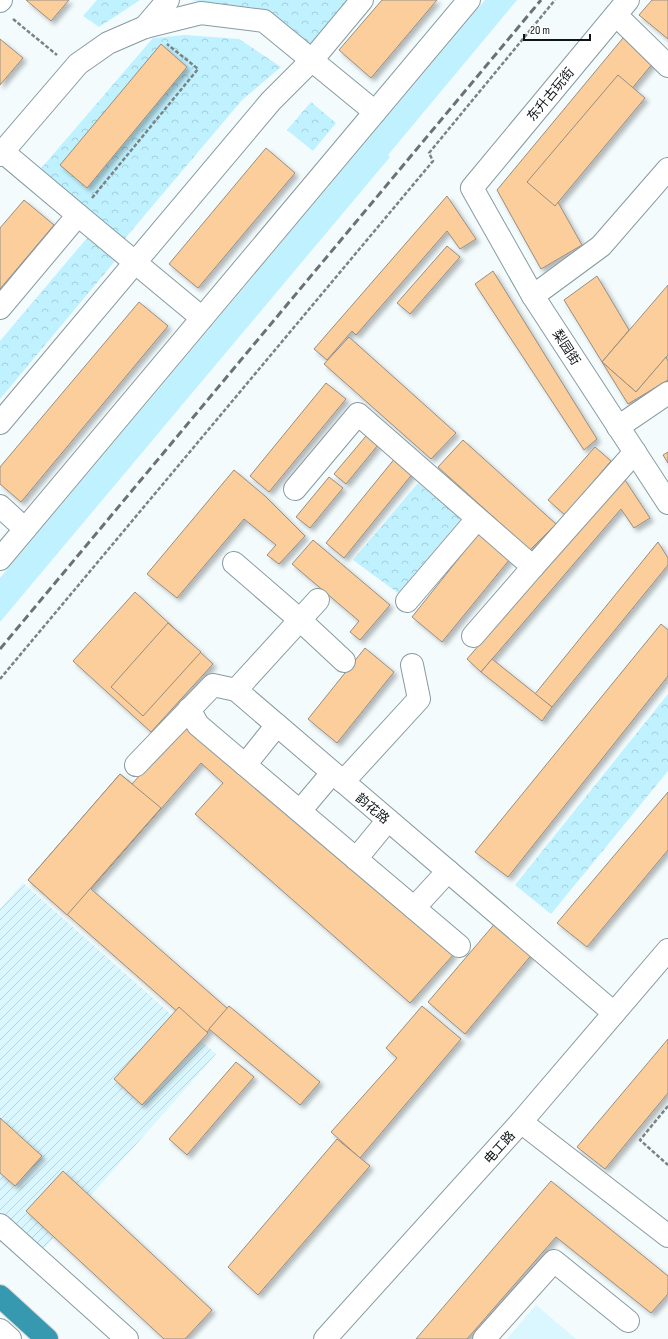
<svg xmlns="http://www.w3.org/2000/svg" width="668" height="1339" font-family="'Sofia Sans Condensed','Noto Sans SC',sans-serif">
  <defs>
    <pattern id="industrial-furrows" width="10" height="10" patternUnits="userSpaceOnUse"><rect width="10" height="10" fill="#daf6fe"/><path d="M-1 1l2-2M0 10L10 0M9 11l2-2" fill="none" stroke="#bad2d9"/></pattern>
    <pattern id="park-crowns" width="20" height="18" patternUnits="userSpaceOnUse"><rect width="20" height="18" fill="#bff1ff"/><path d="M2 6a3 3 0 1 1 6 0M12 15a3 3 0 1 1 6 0" fill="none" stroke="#a3ceda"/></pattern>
    <filter id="shadow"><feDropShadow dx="3.5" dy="3.5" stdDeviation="2" flood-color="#0004"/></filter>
  </defs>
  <rect width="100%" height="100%" fill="#f3fbfd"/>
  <!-- built -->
  <polygon fill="#daf6fe" points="536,1305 576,1339 507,1339"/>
  <!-- industrial -->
  <polygon fill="url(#industrial-furrows)" points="23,883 216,1054 41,1252 0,1216 0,909"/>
  <!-- green -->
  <polygon fill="#bff1ff" points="485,0 517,0 388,155 390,157 0,622 0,578"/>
  <!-- park -->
  <g fill="url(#park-crowns)">
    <polygon points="97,0 140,0 99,27 83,16"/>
    <polygon points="191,0 347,0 310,44 269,10"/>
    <polygon points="185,35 239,39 281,67 242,100 122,242 38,172 153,38"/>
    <polygon points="311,102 336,123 313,151 287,130"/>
    <polygon points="87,238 115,261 0,399 0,341"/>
    <polygon points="418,483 461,519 398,593 353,560"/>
    <polygon points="668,694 668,771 551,914 515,885"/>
  </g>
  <!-- building -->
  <g fill="#fbce9c" stroke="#988d81" filter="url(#shadow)">
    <polygon points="26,0 69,0 51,21"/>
    <polygon points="382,0 437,0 371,78 339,50"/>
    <polygon points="652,0 668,0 668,39 639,15"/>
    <polygon points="623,38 653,63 550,188 582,245 541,269 497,190"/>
    <polygon points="0,39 23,58 0,85"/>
    <polygon points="161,44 187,67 87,188 60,165"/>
    <polygon points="618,75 645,98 555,206 527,182"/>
    <polygon points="266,148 295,173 198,288 169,264"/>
    <polygon points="447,196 476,239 460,249 447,231 356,335 352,331 327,360 314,349"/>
    <polygon points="24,200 54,225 0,289 0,228"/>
    <polygon points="447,246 460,257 410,314 397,303"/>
    <polygon points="493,271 597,439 584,450 475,284"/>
    <polygon points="597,276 629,330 602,362 564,300"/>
    <polygon points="668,285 668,355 636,392 602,362"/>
    <polygon points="139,302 168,326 21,502 0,484 0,467"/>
    <polygon points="349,337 456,433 431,459 324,364"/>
    <polygon points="666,357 668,361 668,380 628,404 602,362 636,392"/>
    <polygon points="326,383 346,399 269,492 250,476"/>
    <polygon points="366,436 378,445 346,484 334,474"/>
    <polygon points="463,440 556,524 530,550 438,467"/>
    <polygon points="595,447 611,461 565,515 548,500"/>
    <polygon points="668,452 668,463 663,455"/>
    <polygon points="396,457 414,472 344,558 326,543"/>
    <polygon points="234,470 265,496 305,536 279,564 267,555 276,545 244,519 177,598 147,574"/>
    <polygon points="329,477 343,488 310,528 296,517"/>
    <polygon points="623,477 650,518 634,528 621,509 481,672 467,659"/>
    <polygon points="479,533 510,559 442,642 412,617"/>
    <polygon points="313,540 390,605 360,640 350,632 359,621 292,564"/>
    <polygon points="658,542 668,558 668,565 552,707 535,694"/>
    <polygon points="135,592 213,664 151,732 73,661"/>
    <polygon points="168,623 201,652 143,716 111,687"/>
    <polygon points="661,624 668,630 668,676 508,877 475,852"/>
    <polygon points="365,648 394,672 337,743 308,719"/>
    <polygon points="492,659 552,707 542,721 481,672"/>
    <polygon points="188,721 454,954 410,1003 195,814 223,783 201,763 91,889 228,1009 204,1035 28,880 120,774 132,784"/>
    <polygon points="120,774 161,808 67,915 28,880"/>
    <polygon points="668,792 668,850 587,947 557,923"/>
    <polygon points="497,921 534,952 465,1034 428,1002"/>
    <polygon points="229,1006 320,1082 300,1105 209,1029"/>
    <polygon points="422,1006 461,1039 360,1158 331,1132 397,1058 386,1048"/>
    <polygon points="179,1007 208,1033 142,1105 114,1079"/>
    <polygon points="668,1039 668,1093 605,1169 577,1147"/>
    <polygon points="236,1062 254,1077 187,1155 169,1139"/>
    <polygon points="0,1118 42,1156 15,1186 0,1173"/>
    <polygon points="337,1139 370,1166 258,1295 228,1267"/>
    <polygon points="63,1171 212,1310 185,1339 164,1339 26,1211"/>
    <polygon points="551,1181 668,1276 668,1294 651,1313 556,1237 467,1339 416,1339"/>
  </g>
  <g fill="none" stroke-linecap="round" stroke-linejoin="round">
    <defs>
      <g id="minor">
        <polyline points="628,0 472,188 533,296 668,503"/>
        <polyline points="0,1 1,0"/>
        <polyline points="616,15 668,66"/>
        <polyline points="145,27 168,0"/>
        <polyline points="0,155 78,64 108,43 145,27 201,13 264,21 375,112"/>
        <polyline points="78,215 202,318"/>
        <polyline points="533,296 601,246 668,169"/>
        <polyline points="0,308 78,215 3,152"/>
        <polyline points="0,423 271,101 312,60 362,0"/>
        <polyline points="618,427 668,393"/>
        <polyline points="295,489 358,414 533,567 635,452"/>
        <polyline points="0,506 25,529"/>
        <polyline points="0,559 469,0"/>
        <polyline points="234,563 300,620 344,661"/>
        <polyline points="407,601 477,519"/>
        <polyline points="473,636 533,567"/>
        <polyline points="236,690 318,600"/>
        <polyline points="189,709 198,725 459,946"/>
        <polyline points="136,765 213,685 236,690 614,1013"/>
        <polyline points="245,765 277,725"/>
        <polyline points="343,782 419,699 412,665"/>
        <polyline points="300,811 332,773"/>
        <polyline points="356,859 388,820"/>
        <polyline points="414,908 448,871"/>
        <polyline points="521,1122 668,1236"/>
        <polyline points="0,1225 127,1339"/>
        <polyline points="0,1330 10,1339"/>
        <polyline points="325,1339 521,1122 668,950"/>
        <polyline points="484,1339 554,1261 628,1321"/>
      </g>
      <polyline id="highway" points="0,1296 47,1339"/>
    </defs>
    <!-- minor casing -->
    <use href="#minor" stroke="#899ba0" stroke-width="24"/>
    <!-- highway casing -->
    <use href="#highway" stroke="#d4d5d5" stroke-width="24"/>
    <!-- path -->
    <g stroke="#7c8385" stroke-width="2.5" stroke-dasharray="4 2" stroke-linecap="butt">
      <polyline points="13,19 57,55"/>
      <polyline points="92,198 198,69 167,44"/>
      <polyline points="0,679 433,161 429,153 555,0"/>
      <polyline points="668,1106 640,1140 668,1165"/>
    </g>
    <!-- minor -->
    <use href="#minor" stroke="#fff" stroke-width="22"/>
    <!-- highway -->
    <use href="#highway" stroke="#3699b0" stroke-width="22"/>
    <!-- rail -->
    <polyline stroke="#6c7274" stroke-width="3" stroke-dasharray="8 4" stroke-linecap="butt" points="0,649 541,0"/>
  </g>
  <g text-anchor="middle" stroke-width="3" stroke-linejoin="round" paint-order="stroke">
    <!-- street labels -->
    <g font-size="13" fill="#0f1517" stroke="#fff">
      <text transform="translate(550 94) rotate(-50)" y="5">东升古玩街</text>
      <text transform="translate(567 347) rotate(57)" y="5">梨园街</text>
      <text transform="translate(373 808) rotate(40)" y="5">韵花路</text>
      <text transform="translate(499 1147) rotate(-48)" y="5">电工路</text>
    </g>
  </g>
  <!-- scale -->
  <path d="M524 34v6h66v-6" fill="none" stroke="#0f1517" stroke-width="2"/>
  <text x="530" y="34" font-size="12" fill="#0f1517" stroke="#ffffff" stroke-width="3" paint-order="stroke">20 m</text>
</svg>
